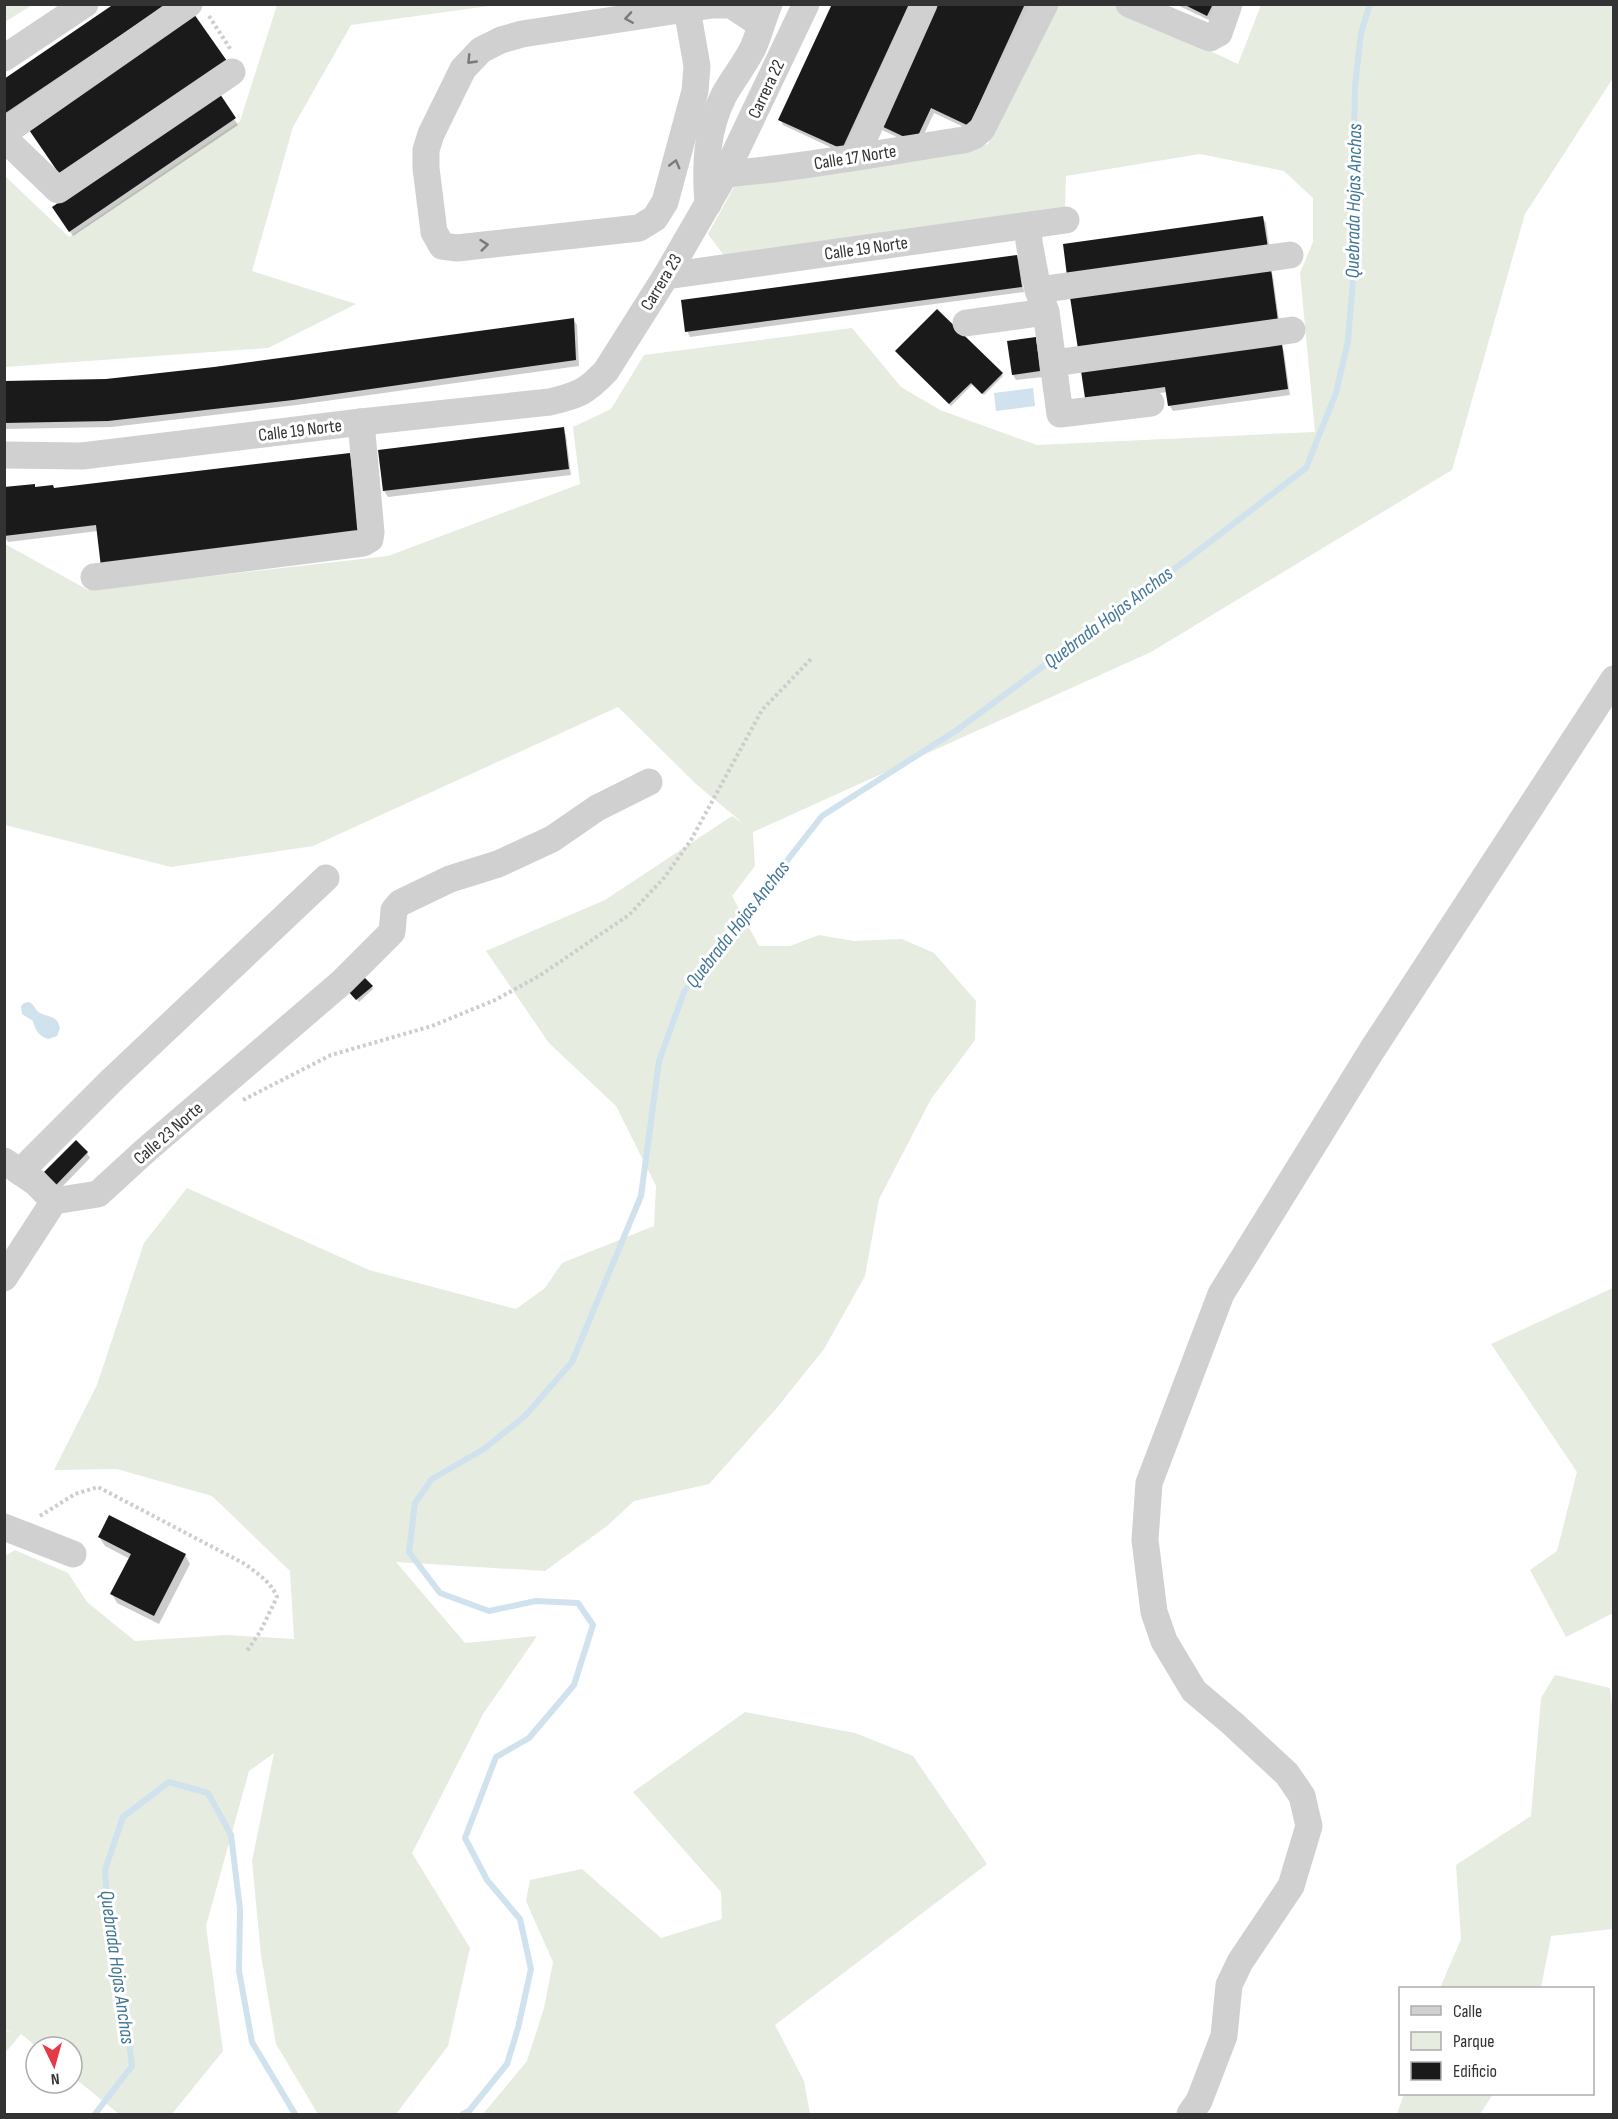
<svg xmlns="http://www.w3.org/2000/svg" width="1618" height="2119" font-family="'Sofia Sans Condensed',sans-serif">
  <rect width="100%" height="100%" fill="#fff"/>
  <!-- green -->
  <g fill="#e6ecdf">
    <polygon points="5,4 32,4 32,5 5,22"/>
    <polygon points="277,5 496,5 351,25 293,127 252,271 356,304 268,348 5,367 5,176 69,237 240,121"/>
    <polygon points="1055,5 1112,5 1238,64 1261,5 1613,5 1613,78 1525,214 1452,470 1151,652 753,832 755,866 732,896 759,946 790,946 819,935 854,941 902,939 934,953 976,1001 975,1040 931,1099 879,1199 865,1276 824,1349 775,1410 709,1484 634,1501 607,1526 545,1571 396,1562 465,1643 537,1636 483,1714 412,1853 470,1948 448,2046 396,2114 318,2114 276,2044 261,1955 252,1861 274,1753 249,1771 206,1926 223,2051 172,2114 119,2114 72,2076 72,2047 37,2047 21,2034 5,2053 5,2031 12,2032 4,2030 5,1556 15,1550 68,1573 87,1602 135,1641 227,1635 294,1639 290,1571 212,1496 117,1469 54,1470 97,1385 144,1243 187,1188 369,1270 516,1309 545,1288 562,1263 654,1226 656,1186 616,1106 549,1043 486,951 605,900 732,816 744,824 696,784 618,707 313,846 171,867 5,825 5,544 88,590 388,556 580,484 573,427 611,409 644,355 852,328 901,387 940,410 1037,445 1315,432 1300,273 1313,242 1313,198 1284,171 1200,154 1066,176 1065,209 725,257 708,234 735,185 988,144"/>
    <polygon points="1613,1288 1613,1613 1566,1637 1530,1570 1557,1551 1577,1472 1491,1344"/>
    <polygon points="1555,1675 1610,1688 1614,1723 1613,1929 1551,1936 1541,1988 1440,1988 1461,1939 1456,1865 1531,1816 1541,1698"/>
    <polygon points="745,1712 855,1733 913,1756 987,1864 775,2025 804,2081 810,2114 483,2114 527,2061 544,2008 553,1962 526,1901 530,1880 582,1869 661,1938 722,1919 721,1892 633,1792"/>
    <polygon points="1404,2094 1493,2094 1480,2114 1397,2114"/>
  </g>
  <!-- water -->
  <g fill="#cfe2ee">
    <polygon points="1033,388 1035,406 996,411 994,393"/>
    <path d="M29,1002C35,1005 35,1010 40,1013C50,1018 57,1015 60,1028L57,1036L48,1039C39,1036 35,1030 33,1021L22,1014L21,1006L24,1003Z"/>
  </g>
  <!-- shadow -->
  <g fill="#0003">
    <polygon points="178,4 4,122 4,81"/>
    <polygon points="833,4 915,4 845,154 783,125 780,119"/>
    <polygon points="935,4 1031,4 972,131 934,113 918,147 882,130"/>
    <polygon points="1175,4 1218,4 1211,21"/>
    <polygon points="219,96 238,125 73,236 58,214"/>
    <polygon points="1262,217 1266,223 1270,253 1069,275"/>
    <polygon points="1017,256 1020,262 1024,292 690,337 687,331"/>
    <polygon points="1270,270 1273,276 1280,327 1082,355"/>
    <polygon points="573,319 577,325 579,366 297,405 112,427 4,429 4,382 106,380 270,362"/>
    <polygon points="1038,344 1043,377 1016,380 1013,375"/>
    <polygon points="1281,345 1284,351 1290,395 1173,411 1169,405 1167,392 1089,403 1086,397"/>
    <polygon points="898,354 1001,373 1003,376 984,395 973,384 951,406"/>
    <polygon points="563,429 566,435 571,475 388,497 384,491"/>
    <polygon points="350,454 353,460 363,541 98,531 8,542 4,536 4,489 55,490"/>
    <polygon points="371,986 373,989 359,1002 351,993"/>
    <polygon points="87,1153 90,1158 60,1189 46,1172"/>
    <polygon points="99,1537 185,1555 190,1564 159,1624 117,1603 112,1594 130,1559 105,1546"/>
  </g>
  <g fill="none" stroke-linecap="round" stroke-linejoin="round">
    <!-- stream -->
    <g stroke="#cfe2ee" stroke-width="6">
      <polyline points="95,2114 132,2066 126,2017 110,1938 105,1870 123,1817 169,1782 208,1793 231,1835 240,1909 239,1971 252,2042 295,2114"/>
      <polyline points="463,2114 469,2111 507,2064 518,2028 531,1969 520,1919 487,1880 465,1838 496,1757 529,1738 574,1685 593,1625 578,1603 536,1601 489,1611 440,1593 409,1552 415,1503 432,1479 484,1449 525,1416 572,1362 641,1196 659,1061 684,992 822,816 957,730 1189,558 1306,468 1336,393 1348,341 1357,233 1353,190 1355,86 1361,33 1370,4"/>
    </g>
  </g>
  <!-- building -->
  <g fill="#1a1a1a">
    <polygon points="114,4 167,4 4,114 4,79"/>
    <polygon points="832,4 909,4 842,149 778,120"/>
    <polygon points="933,4 1025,4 969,126 931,108 915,142 877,124"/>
    <polygon points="1183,4 1213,4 1207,16"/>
    <polygon points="194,14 227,61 60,175 27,127"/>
    <polygon points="220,94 236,118 69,232 52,207"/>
    <polygon points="1263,216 1268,248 1067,276 1063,244"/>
    <polygon points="1017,255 1022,287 685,332 681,300"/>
    <polygon points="1271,269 1278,321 1078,349 1070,297"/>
    <polygon points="937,309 1003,373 982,394 971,383 949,404 895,351"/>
    <polygon points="574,318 576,360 293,400 108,421 4,423 4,381 106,379 214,367"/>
    <polygon points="1036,337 1040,371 1012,375 1007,341"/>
    <polygon points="1282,344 1288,389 1168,406 1165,387 1085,398 1081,371"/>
    <polygon points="564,427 569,469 383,491 378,450"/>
    <polygon points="350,453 360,535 101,567 96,525 4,536 4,487 35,484 35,487 53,485 54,488"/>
    <polygon points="363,976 373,986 356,1000 347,990"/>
    <polygon points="76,1140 88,1152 56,1185 44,1172"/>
    <polygon points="109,1515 186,1554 154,1616 110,1594 131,1554 98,1537"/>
  </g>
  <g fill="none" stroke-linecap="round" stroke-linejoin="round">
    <!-- path -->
    <g stroke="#cdcdcd" stroke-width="4" stroke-dasharray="3 3" stroke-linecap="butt">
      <polyline points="209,16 231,50"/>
      <polyline points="243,1100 331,1055 432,1026 495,1000 539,976 629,915 664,878 691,840 762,710 811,659"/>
      <path d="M40,1516L75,1494L98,1487L245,1564C258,1574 271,1582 277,1597L260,1632L247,1651"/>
    </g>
    <!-- minor -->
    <g stroke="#d0d0d0" stroke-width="27">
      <polyline points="1129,4 1210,38 1219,33 1229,4"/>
      <polyline points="687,9 697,66 695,91 665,202 655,218 639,228 457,248 442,246 434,232 426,168 426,150 431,134 463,69 481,50 501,40 522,34 712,5 731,5 760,24"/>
      <polyline points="4,58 85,4"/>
      <polyline points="4,133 189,4"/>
      <polyline points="4,138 58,190 232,72"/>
      <polyline points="856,156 924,4"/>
      <path d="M725,174C805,167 885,152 964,140L974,136L982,129L1045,4"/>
      <path d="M708,204C705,166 706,130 724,95C733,79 745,64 753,48C759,34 763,19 769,4"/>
      <polyline points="1028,226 1029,242 1038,290 1046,312 1060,414 1151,403"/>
      <polyline points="666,276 1066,220"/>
      <polyline points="1038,290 1290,255"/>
      <polyline points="966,323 1046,312"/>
      <polyline points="1054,363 1292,330"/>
      <path d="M4,455L82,456L361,422L550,402C579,395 586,392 606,371L666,276L725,174L806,4"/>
      <polyline points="94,577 363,543 370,539 371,532 361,422"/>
      <polyline points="4,1161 35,1182 54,1201"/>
      <polyline points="20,1172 112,1080 326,878"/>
      <polyline points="4,1278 54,1201 98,1194 146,1150 342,982 392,932 394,910 400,903 450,879 498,864 552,839 597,808 649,782"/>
      <polyline points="4,1527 73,1554"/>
      <polyline points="1190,2114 1199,2101 1224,2036 1229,1985 1240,1962 1291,1886 1309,1826 1302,1796 1287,1774 1232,1723 1194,1691 1164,1641 1154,1612 1145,1540 1149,1483 1221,1294 1372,1050 1614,679"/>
    </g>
  </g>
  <!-- one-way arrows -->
  <defs><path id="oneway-chevron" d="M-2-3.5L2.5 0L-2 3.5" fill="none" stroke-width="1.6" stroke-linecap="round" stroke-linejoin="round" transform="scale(1.5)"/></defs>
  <g stroke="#7a7a7a">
    <use href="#oneway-chevron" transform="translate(629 18) rotate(171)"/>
    <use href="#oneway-chevron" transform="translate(471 60) rotate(134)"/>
    <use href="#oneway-chevron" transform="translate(675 164) rotate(-75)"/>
    <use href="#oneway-chevron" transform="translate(484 245) rotate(-6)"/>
  </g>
  <g text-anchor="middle" stroke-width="6" stroke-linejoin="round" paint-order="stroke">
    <!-- street labels -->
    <g font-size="18" fill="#333" stroke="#fff">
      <text transform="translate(766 89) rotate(-65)" y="6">Carrera 22</text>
      <text transform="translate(855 157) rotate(-9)" y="6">Calle 17 Norte</text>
      <text transform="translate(866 248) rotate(-8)" y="6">Calle 19 Norte</text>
      <text transform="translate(661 282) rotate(-59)" y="6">Carrera 23</text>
      <text transform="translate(300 430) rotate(-7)" y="6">Calle 19 Norte</text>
      <text transform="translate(168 1133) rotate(-41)" y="6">Calle 23 Norte</text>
    </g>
    <!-- water labels -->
    <g font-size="20" font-style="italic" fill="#3f7597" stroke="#fff">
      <text transform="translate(1353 201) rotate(-89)" y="7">Quebrada Hojas Anchas</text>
      <text transform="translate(1108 617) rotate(-37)" y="7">Quebrada Hojas Anchas</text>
      <text transform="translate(737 924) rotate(-52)" y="7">Quebrada Hojas Anchas</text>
      <text transform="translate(118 1967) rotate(82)" y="7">Quebrada Hojas Anchas</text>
    </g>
  </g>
  <!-- border -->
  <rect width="1618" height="2119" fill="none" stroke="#333333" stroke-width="12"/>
  <!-- legend -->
  <rect x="1399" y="1987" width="195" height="108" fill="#ffffff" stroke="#adadad" stroke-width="1.5"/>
  <rect x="1411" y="2006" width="30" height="9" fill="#d0d0d0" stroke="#adadad" stroke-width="1.5"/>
  <text x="1453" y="2017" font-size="18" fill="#333333">Calle</text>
  <rect x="1411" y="2032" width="30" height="18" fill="#e6ecdf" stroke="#adadad" stroke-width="1.5"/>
  <text x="1453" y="2047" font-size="18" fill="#333333">Parque</text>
  <rect x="1411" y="2062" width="30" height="18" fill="#1a1a1a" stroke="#adadad" stroke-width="1.5"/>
  <text x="1453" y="2077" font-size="18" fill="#333333">Edificio</text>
  <!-- north arrow -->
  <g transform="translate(54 2065) rotate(175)"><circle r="28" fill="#ffffff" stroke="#adadad" stroke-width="1.5"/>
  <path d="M0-4.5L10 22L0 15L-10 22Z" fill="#e63946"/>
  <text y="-9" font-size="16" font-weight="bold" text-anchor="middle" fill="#333333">N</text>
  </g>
</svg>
